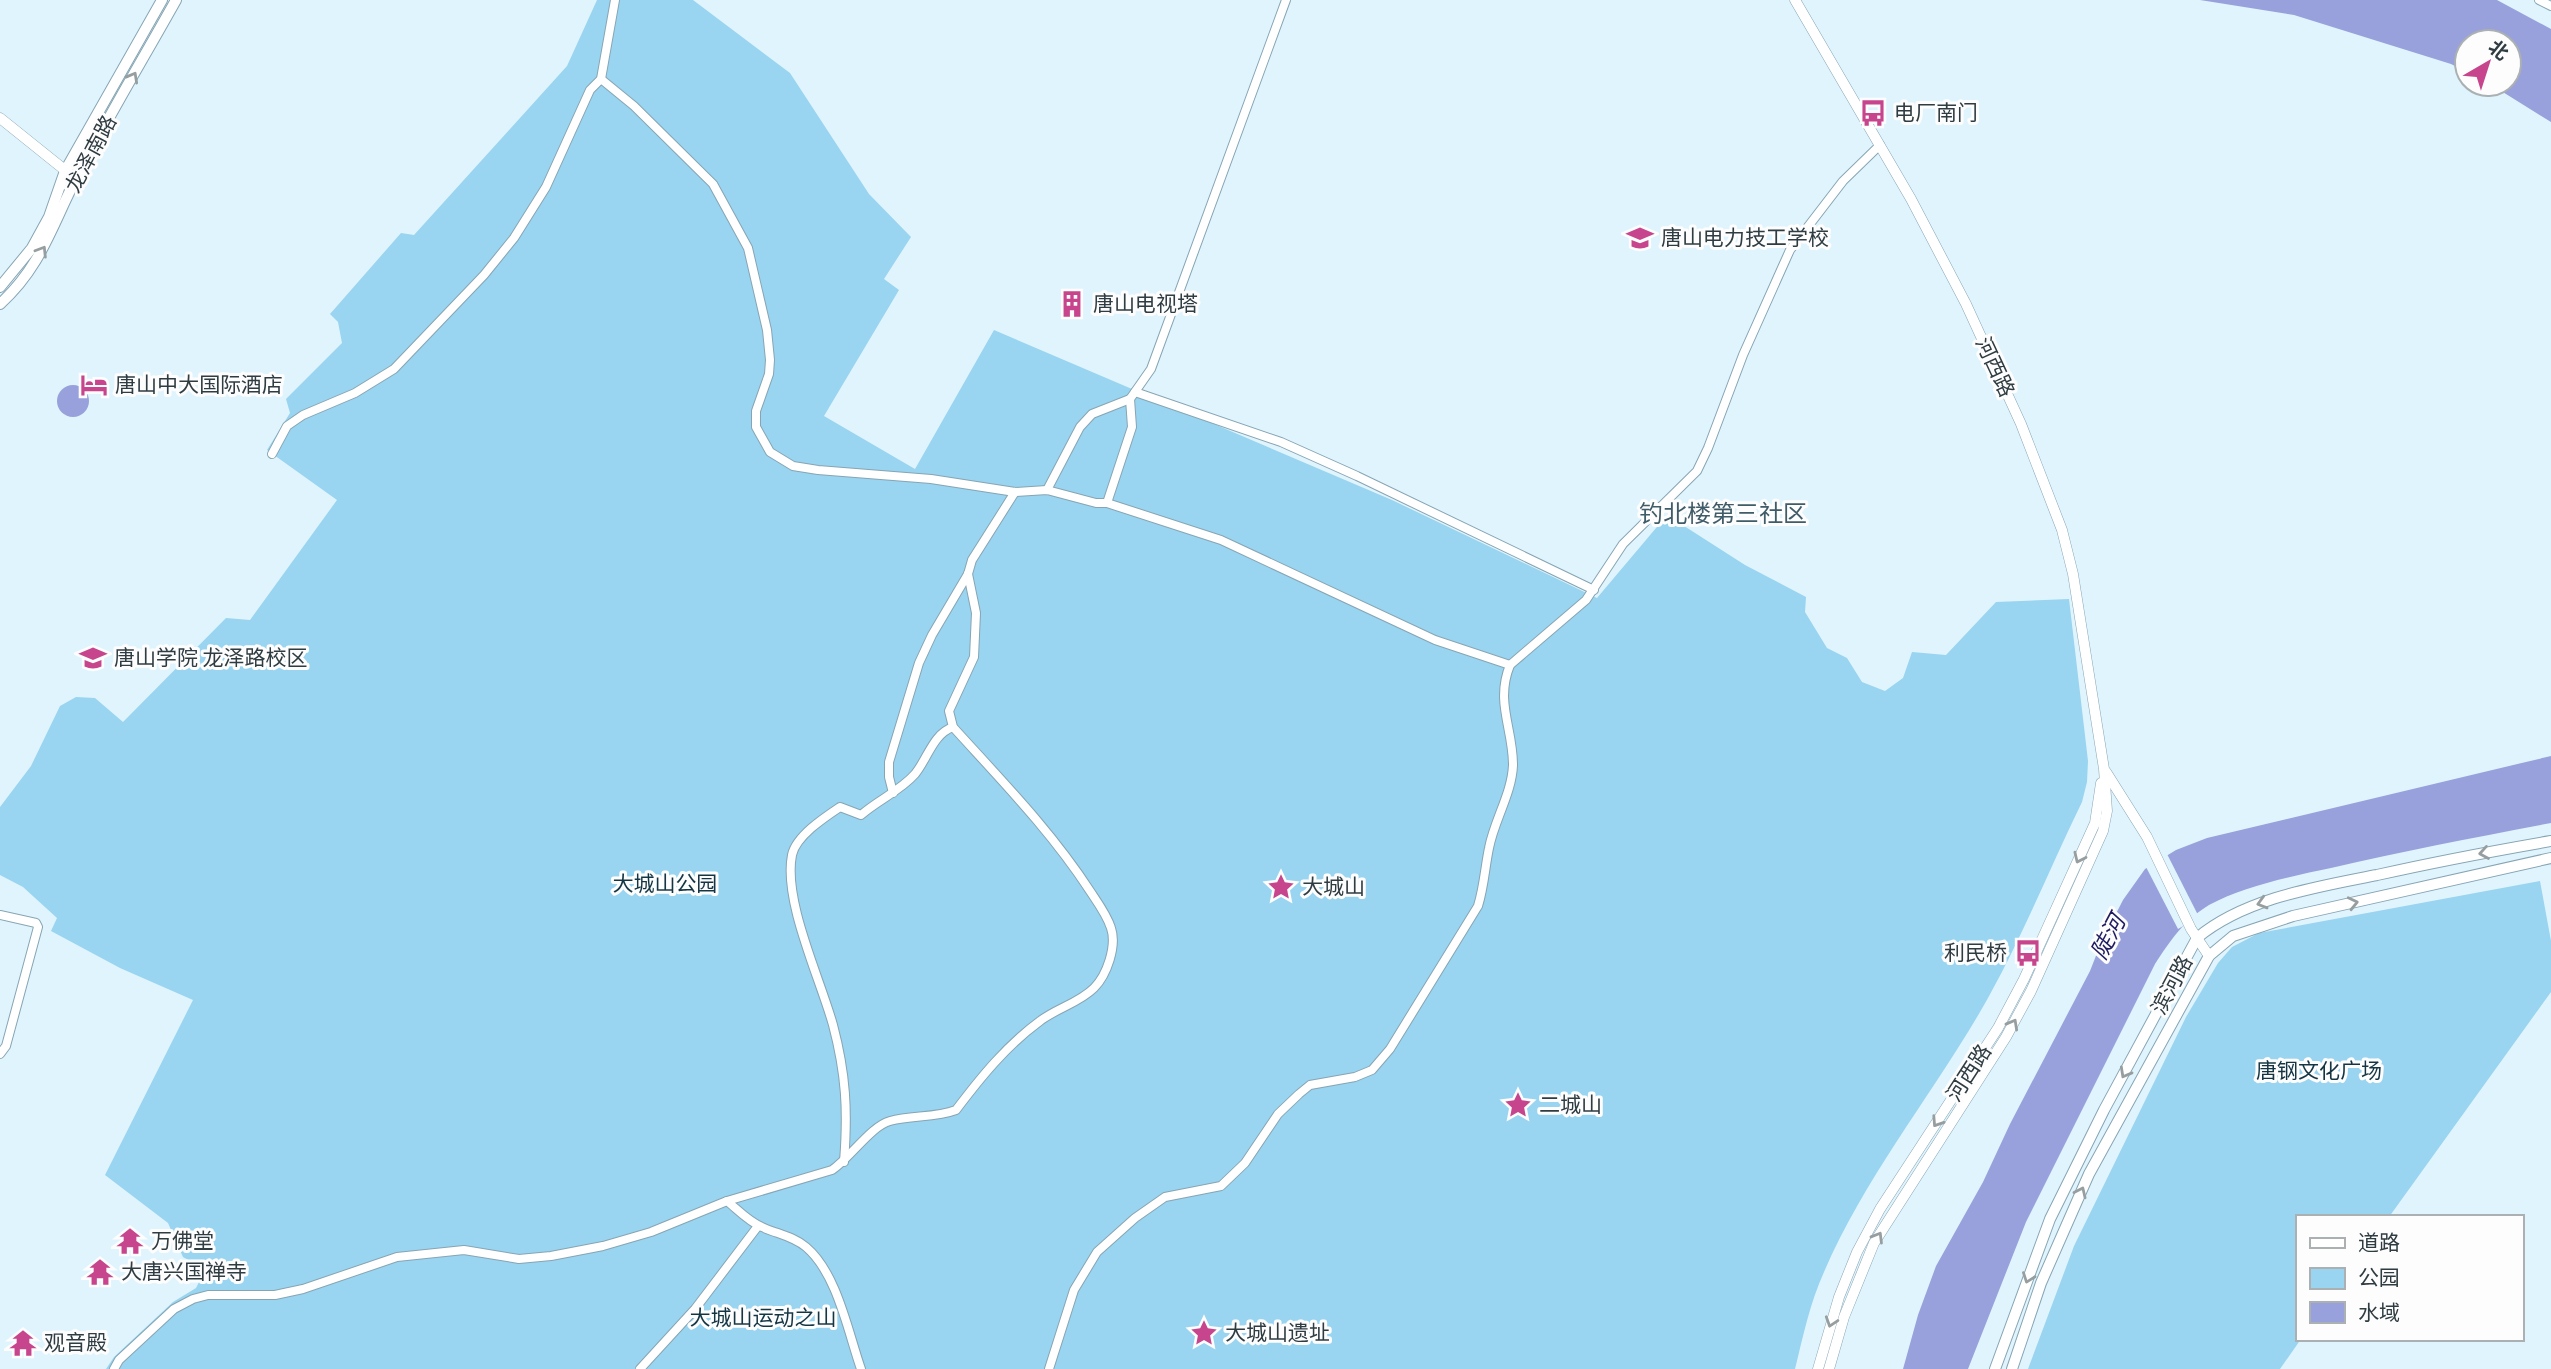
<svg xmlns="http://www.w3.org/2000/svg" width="2551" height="1369" font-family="'PT Sans Narrow','Noto Sans SC',sans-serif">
  <rect width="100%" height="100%" fill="#e0f4fd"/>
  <!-- green -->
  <g fill="#99d4f0">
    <path d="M597,0H693L790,73L869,194L911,237L884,279L899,290L824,416L915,469L994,330L1392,500L1597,598L1667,515L1745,565L1806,597L1805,612L1827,648L1847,658L1862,682L1885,691L1903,678L1912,652L1946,655L1996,602L2069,599L2088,761L2087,782L2082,802C2048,872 2019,945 1980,1012C1929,1099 1864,1179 1824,1272C1810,1303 1803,1336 1795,1369H106L114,1357L173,1302L196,1288L201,1278L199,1266L183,1257L168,1223L105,1175L193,1000L120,968L51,931L57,918L23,887L0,875V807L31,766L60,706L76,697L95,698L123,722L226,618L250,620L337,500L267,450L290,413L286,399L342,343L338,322L330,314L401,233L414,235L567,66Z"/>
    <polygon points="2540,881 2551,941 2551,992 2389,1217 2297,1217 2297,1339 2301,1339 2280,1369 2028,1369 2074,1246 2186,1017 2218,963 2232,947 2259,933"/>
  </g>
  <!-- water -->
  <g fill="#98a1dc">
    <polygon points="2200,0 2497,0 2551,29 2551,122 2490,84 2509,84 2509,42 2467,42 2467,72 2451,64 2294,15"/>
    <circle cx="73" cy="401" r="16"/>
    <path d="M2551,756V823C2477,837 2404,851 2331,868C2293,876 2243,886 2209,905C2184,920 2170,941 2155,964L2026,1222L1968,1369H1903L1918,1315L1936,1266L1983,1182L2010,1124L2090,971L2101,943L2123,900L2145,869L2176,850L2207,838Z"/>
  </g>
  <!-- pier -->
  <polygon fill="#e0f4fd" points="2166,852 2199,917 2178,929 2145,865"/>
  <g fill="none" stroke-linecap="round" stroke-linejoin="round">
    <defs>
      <g id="minor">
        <polyline points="2539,0 2551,6"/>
        <path d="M601,79L634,106L713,184L748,248L767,330L770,360L769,374L756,411V427L770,452L793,466L818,470L931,479L1015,492L1047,490L1096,503H1107L1221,540L1435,640L1510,665C1495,702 1513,728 1513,765C1512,793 1494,821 1489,848C1485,867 1484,887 1478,906L1390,1049L1372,1070L1355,1077L1310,1085L1299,1094L1278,1114L1245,1163L1221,1186L1165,1197L1135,1218L1097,1252L1074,1290L1049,1369"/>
        <polyline points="1135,392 1281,442 1357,476 1594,590"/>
        <polyline points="272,454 287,426 303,415 355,393 394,369 484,275 514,238 546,187 590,90 601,79 615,0"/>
        <polyline points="1047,490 1080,427 1092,414 1130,399 1151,369 1286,0"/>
        <polyline points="1107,503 1132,427 1130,399"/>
        <polyline points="1510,665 1586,600 1623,544 1697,471 1708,448 1743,355 1790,250 1843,181 1880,145"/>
        <polyline points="893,793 889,777 889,762 919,663 932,635 968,574 972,560 1015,492"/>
        <polyline points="0,915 36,923 38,927 6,1046 0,1054"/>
        <path d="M844,1162C848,1111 846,1074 833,1025C820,978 783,901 792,855C796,836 825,817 840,807L861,815C878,800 900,791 915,774C928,758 933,734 953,727"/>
        <path d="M727,1201L832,1170C850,1158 871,1126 890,1121C912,1115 935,1118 956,1110C981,1077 1006,1046 1040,1021C1057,1008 1079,1003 1094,988C1107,975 1117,946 1111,928C1107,915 1098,903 1090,891C1051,831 1001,780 953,727L949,711L974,657L976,613L968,574"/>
        <path d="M114,1369L119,1360L174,1309L193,1299L208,1295H275L303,1289L397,1257L464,1250L519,1259L551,1256L603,1246L651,1232L727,1201C738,1210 749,1222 762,1227C777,1234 793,1236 806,1247C837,1273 848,1332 861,1369"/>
        <polyline points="640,1369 695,1309 758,1226"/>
      </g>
      <g id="tertiary">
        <polyline points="1795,0 1911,199 1966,304 2021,424 2062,530 2073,574 2104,769 2107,811 2103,831 2031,991 2006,1037 1874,1243 1844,1317 1829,1369"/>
        <polyline points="0,118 76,179"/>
        <polyline points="2106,772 2147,837 2191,929 2209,956"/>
        <polyline points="1818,1369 1839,1297 1857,1252 1880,1209 1998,1028 2024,979 2095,823 2101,783"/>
      </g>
      <g id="secondary">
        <polyline points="0,287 32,248 49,217 65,171 162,0"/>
        <path d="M0,304C42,266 52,224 77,177C108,117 143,59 176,0"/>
        <path d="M1995,1369L2050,1219L2104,1110L2197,938C2245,898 2317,887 2377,875C2435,862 2493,851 2551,841"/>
        <polyline points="2012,1369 2041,1283 2089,1174 2209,956 2233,936 2293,916 2551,858"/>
      </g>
    </defs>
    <!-- minor casing -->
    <use href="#minor" stroke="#86a5b4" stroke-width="10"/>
    <!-- tertiary casing -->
    <use href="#tertiary" stroke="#86a5b4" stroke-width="11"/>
    <!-- secondary casing -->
    <use href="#secondary" stroke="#86a5b4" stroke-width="12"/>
    <!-- minor -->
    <use href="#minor" stroke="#fff" stroke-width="8"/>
    <!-- tertiary -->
    <use href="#tertiary" stroke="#fff" stroke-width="10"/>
    <!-- secondary -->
    <use href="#secondary" stroke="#fff" stroke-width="10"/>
  </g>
  <!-- one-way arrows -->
  <defs><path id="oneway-chevron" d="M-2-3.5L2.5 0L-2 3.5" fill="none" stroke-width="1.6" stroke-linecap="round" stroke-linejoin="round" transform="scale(1.75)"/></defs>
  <g stroke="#979ea0">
    <use href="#oneway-chevron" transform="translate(133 77) rotate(-61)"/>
    <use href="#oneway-chevron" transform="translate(42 251) rotate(-58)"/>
    <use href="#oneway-chevron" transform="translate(2484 853) rotate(170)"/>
    <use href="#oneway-chevron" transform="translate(2079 858) rotate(115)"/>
    <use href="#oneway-chevron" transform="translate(2262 903) rotate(164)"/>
    <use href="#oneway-chevron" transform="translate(2353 903) rotate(-13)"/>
    <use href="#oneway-chevron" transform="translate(2013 1024) rotate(-61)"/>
    <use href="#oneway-chevron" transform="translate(2125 1073) rotate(119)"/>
    <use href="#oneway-chevron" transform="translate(1937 1122) rotate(123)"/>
    <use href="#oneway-chevron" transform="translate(2081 1192) rotate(-65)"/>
    <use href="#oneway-chevron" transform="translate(1878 1237) rotate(-59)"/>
    <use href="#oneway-chevron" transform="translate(2028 1278) rotate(110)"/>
    <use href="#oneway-chevron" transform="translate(1831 1322) rotate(108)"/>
  </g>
  <!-- icons -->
  <defs>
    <symbol id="bus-bare" viewBox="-9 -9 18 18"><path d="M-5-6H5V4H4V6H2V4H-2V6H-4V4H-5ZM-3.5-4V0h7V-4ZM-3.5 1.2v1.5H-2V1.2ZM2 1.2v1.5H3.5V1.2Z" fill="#c7458c" stroke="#fdfdfd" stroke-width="2.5" paint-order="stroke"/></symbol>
    <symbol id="school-bare" viewBox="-9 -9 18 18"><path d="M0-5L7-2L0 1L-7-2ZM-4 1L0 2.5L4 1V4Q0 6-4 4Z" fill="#c7458c" stroke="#fdfdfd" stroke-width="2.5" paint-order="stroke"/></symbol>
    <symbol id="building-bare" viewBox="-9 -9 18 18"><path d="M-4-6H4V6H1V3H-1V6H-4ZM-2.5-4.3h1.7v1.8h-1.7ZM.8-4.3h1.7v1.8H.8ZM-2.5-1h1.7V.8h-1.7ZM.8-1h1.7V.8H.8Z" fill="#c7458c" stroke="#fdfdfd" stroke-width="2.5" paint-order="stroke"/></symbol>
    <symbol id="hotel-bare" viewBox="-9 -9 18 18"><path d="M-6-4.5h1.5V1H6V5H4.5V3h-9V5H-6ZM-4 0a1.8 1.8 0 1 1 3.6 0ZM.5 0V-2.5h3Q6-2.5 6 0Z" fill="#c7458c" stroke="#fdfdfd" stroke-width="2.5" paint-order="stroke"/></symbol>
    <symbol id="university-bare" viewBox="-9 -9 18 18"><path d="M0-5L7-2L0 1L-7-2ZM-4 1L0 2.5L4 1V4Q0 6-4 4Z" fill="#c7458c" stroke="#fdfdfd" stroke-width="2.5" paint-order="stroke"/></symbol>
    <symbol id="sight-bare" viewBox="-9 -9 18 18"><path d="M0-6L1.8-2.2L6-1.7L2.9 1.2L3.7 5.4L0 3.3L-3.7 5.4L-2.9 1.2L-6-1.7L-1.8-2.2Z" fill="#c7458c" stroke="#fdfdfd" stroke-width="2.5" paint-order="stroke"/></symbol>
    <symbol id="temple-bare" viewBox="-9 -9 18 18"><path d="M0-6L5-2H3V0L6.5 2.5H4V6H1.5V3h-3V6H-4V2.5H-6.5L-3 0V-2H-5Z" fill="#c7458c" stroke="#fdfdfd" stroke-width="2.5" paint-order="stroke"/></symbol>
  </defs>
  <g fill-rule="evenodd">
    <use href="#bus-bare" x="1854" y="94" width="38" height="38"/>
    <use href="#school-bare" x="1621" y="219" width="38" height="38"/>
    <use href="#building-bare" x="1053" y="285" width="38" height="38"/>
    <use href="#hotel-bare" x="75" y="366" width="38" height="38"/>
    <use href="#university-bare" x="74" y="639" width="38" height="38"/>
    <use href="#sight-bare" x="1262" y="868" width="38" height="38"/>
    <use href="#bus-bare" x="2009" y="934" width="38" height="38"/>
    <use href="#sight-bare" x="1499" y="1086" width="38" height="38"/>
    <use href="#temple-bare" x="111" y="1222" width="38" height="38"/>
    <use href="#temple-bare" x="81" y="1253" width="38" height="38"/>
    <use href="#sight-bare" x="1185" y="1314" width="38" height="38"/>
    <use href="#temple-bare" x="4" y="1324" width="38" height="38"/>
  </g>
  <g text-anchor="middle" stroke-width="6" stroke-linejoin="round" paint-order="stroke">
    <!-- poi labels -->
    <g font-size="21" fill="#2f3c42" stroke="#fdfdfd" text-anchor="start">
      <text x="1894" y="120">电厂南门</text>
      <text x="1661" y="245">唐山电力技工学校</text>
      <text x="1093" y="311">唐山电视塔</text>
      <text x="115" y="392">唐山中大国际酒店</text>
      <text x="114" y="665">唐山学院 龙泽路校区</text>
      <text x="1302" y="894">大城山</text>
      <text x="2007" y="960" text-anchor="end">利民桥</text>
      <text x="1539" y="1112">二城山</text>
      <text x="151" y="1248">万佛堂</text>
      <text x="121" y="1279">大唐兴国禅寺</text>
      <text x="1225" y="1340">大城山遗址</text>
      <text x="44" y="1350">观音殿</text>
    </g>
    <!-- street labels -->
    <g font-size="21" fill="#2f3c42" stroke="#fdfdfd">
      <text transform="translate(91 154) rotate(-62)" y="7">龙泽南路</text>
      <text transform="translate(1995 367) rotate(65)" y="7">河西路</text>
      <text transform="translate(2172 985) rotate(-62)" y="7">滨河路</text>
      <text transform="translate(1969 1073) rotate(-57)" y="7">河西路</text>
    </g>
    <!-- park labels -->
    <g font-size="21" fill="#143644" stroke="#fdfdfd">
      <text x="665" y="891">大城山公园</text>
      <text x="2319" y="1078">唐钢文化广场</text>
      <text x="763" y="1325">大城山运动之山</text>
    </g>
    <!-- water labels -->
    <g font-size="23" font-style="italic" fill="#1f1c61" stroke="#fdfdfd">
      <text transform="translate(2108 937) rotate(-62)" y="8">陡河</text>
    </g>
    <!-- quarter labels -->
    <g font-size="24" fill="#405c69" stroke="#fdfdfd">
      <text x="1723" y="522">钓北楼第三社区</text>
    </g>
  </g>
  <!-- legend -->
  <rect x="2296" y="1215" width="228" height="126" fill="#fdfdfd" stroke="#abb0b2" stroke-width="2"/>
  <rect x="2310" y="1238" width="35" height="10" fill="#ffffff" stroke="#abb0b2" stroke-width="2"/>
  <text x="2358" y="1250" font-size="21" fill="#2f3c42">道路</text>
  <rect x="2310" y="1268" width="35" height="21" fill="#99d4f0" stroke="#abb0b2" stroke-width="2"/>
  <text x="2358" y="1285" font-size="21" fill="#2f3c42">公园</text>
  <rect x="2310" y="1302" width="35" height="21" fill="#98a1dc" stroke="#abb0b2" stroke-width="2"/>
  <text x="2358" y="1320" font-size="21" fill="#2f3c42">水域</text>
  <!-- north arrow -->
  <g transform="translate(2488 63) rotate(39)"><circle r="33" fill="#fdfdfd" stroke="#abb0b2" stroke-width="2"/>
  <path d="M0-5L12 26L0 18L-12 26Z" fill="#c7458c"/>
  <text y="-10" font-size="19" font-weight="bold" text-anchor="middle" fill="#2f3c42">北</text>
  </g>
</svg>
